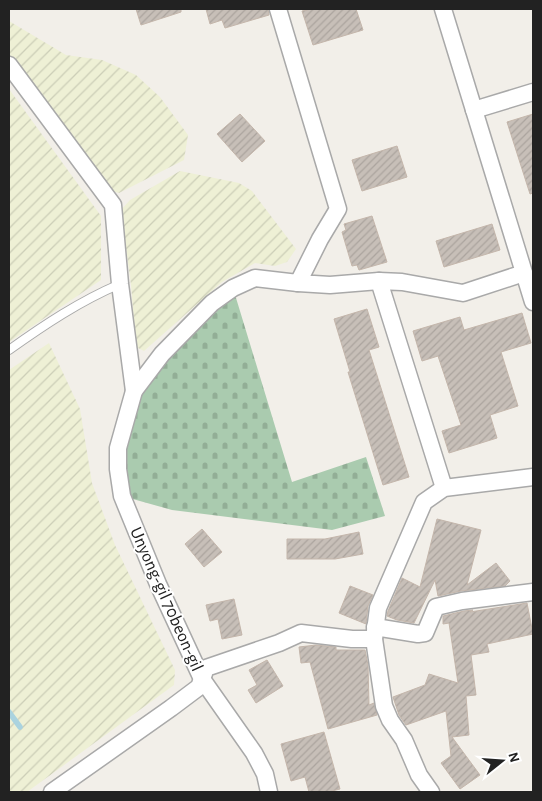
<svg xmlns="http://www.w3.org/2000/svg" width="542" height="801" font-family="'Alegreya Sans',sans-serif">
  <defs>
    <pattern id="farmland-furrows" width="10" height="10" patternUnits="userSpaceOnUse" patternTransform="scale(1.25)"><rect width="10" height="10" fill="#eef0d5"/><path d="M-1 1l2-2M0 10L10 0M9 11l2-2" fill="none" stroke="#ccceb7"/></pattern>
    <pattern id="cemetery-stones" width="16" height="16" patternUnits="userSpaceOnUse" patternTransform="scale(1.25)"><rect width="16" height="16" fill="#aacbaf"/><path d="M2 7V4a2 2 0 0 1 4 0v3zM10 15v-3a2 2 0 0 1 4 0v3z" fill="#92ae96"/></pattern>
    <pattern id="building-hatch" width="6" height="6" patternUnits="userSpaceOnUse" patternTransform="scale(1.25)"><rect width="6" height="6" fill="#c7bfb8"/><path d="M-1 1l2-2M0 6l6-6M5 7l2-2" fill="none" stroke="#aba49e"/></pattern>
  </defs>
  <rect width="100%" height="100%" fill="#f2efe9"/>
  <!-- farmland -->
  <g fill="url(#farmland-furrows)">
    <polygon points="9,21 66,55 102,60 136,75 160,97 188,135 184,160 119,193 108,190 9,54"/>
    <polygon points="9,89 101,216 101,280 9,342"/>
    <polygon points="180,171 239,183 252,191 296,249 287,262 275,266 255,263 222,282 144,351 136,347 131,285 121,210 130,200"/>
    <polygon points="49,343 80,409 92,483 115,545 175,670 174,685 27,792 9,792 9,370"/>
  </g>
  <!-- cemetery -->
  <polygon fill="url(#cemetery-stones)" points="233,288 292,482 366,457 385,516 332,530 172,510 122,496 118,469 134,391"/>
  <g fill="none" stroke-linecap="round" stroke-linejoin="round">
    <!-- stream -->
    <polyline stroke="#aad3df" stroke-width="5.5" points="9,712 20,727"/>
  </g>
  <!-- building -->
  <g fill="url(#building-hatch)" stroke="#c4b6ab">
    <polygon points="136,9 181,9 181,12 141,25"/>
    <polygon points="206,9 268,9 269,15 225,28 222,20 210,24"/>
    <polygon points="311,9 356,9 363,30 313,45 302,11"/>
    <polygon points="240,114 265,141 242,162 217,134"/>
    <polygon points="533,114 533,193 530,194 507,122"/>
    <polygon points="397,146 407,177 362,191 352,160"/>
    <polygon points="372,216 387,262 359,270 357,265 352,266 342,232 346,230 344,224"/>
    <polygon points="492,224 500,250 444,267 436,241"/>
    <polygon points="367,309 379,347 369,350 409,477 383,485 348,372 350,372 334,319"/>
    <polygon points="522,313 531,343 501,352 518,406 490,415 497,438 449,453 442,431 461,425 438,356 422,361 413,331 460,317 464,330"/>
    <polygon points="437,519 481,530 467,585 496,563 510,581 505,586 461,591 438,596 435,580 414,623 397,620 387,616 388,611 402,578 420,587"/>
    <polygon points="202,529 222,552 204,567 185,544"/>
    <polygon points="359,532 363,554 335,559 287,559 287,539 325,539"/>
    <polygon points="350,586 373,595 368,606 366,624 339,613"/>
    <polygon points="234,599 242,635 222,639 218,619 210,621 206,605"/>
    <polygon points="527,603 533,634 487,644 489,652 471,655 476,695 466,696 469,735 452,737 480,775 460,789 441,763 451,756 446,711 406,725 399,715 393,697 425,685 429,674 458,683 449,623 443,624 443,616 464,611 473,610 470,612"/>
    <polygon points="316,645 336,647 336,650 365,650 368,665 369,705 374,703 377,715 328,729 310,662 301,663 299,647"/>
    <polygon points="267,660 283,686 256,703 248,690 257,685 249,670"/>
    <polygon points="324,732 340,789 328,792 309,792 305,777 291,781 281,744"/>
  </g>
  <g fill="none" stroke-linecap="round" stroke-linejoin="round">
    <defs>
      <path id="service" d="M9,350C44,325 80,301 120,284"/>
      <g id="minor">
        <polyline points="278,9 338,209 320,239 298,283 330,285 379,281"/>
        <polyline points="443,9 533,302"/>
        <polyline points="9,65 113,205 120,284 134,391"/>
        <polyline points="474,110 533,92"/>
        <polyline points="444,488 379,281 402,282 463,293 524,273"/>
        <polyline points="375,627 418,634 425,633 436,607 462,601 533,592"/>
        <polyline points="52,792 171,708 199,687 206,668 279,643 301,633 352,639 374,639"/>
        <polyline points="269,792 265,774 254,753 202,679 158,584 122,496 118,469 118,448 134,391 162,354 212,303 233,288 255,278 298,283"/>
        <polyline points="431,792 419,775 404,740 390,720 384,706 374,639 378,608 424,502 444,488 533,477"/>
      </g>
    </defs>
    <!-- service casing -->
    <use href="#service" stroke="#a9a9a9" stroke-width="10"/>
    <!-- minor casing -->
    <use href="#minor" stroke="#a9a9a9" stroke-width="19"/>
    <!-- service -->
    <use href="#service" stroke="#fff" stroke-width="8"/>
    <!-- minor -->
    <use href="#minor" stroke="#fff" stroke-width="16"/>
  </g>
  <g text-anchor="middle" stroke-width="4" stroke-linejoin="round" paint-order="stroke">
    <!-- street labels -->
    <g font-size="18" fill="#222" stroke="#fff">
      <text transform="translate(167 599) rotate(66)" y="6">Unyong-gil 70beon-gil</text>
    </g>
  </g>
  <!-- border -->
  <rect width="542" height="801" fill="none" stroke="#222222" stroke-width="20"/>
  <!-- north arrow -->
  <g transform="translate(502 761) rotate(73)" stroke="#ffffff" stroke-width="4" paint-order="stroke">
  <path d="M0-4L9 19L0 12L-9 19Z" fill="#222222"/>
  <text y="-8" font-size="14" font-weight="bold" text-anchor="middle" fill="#222222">N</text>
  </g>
</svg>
